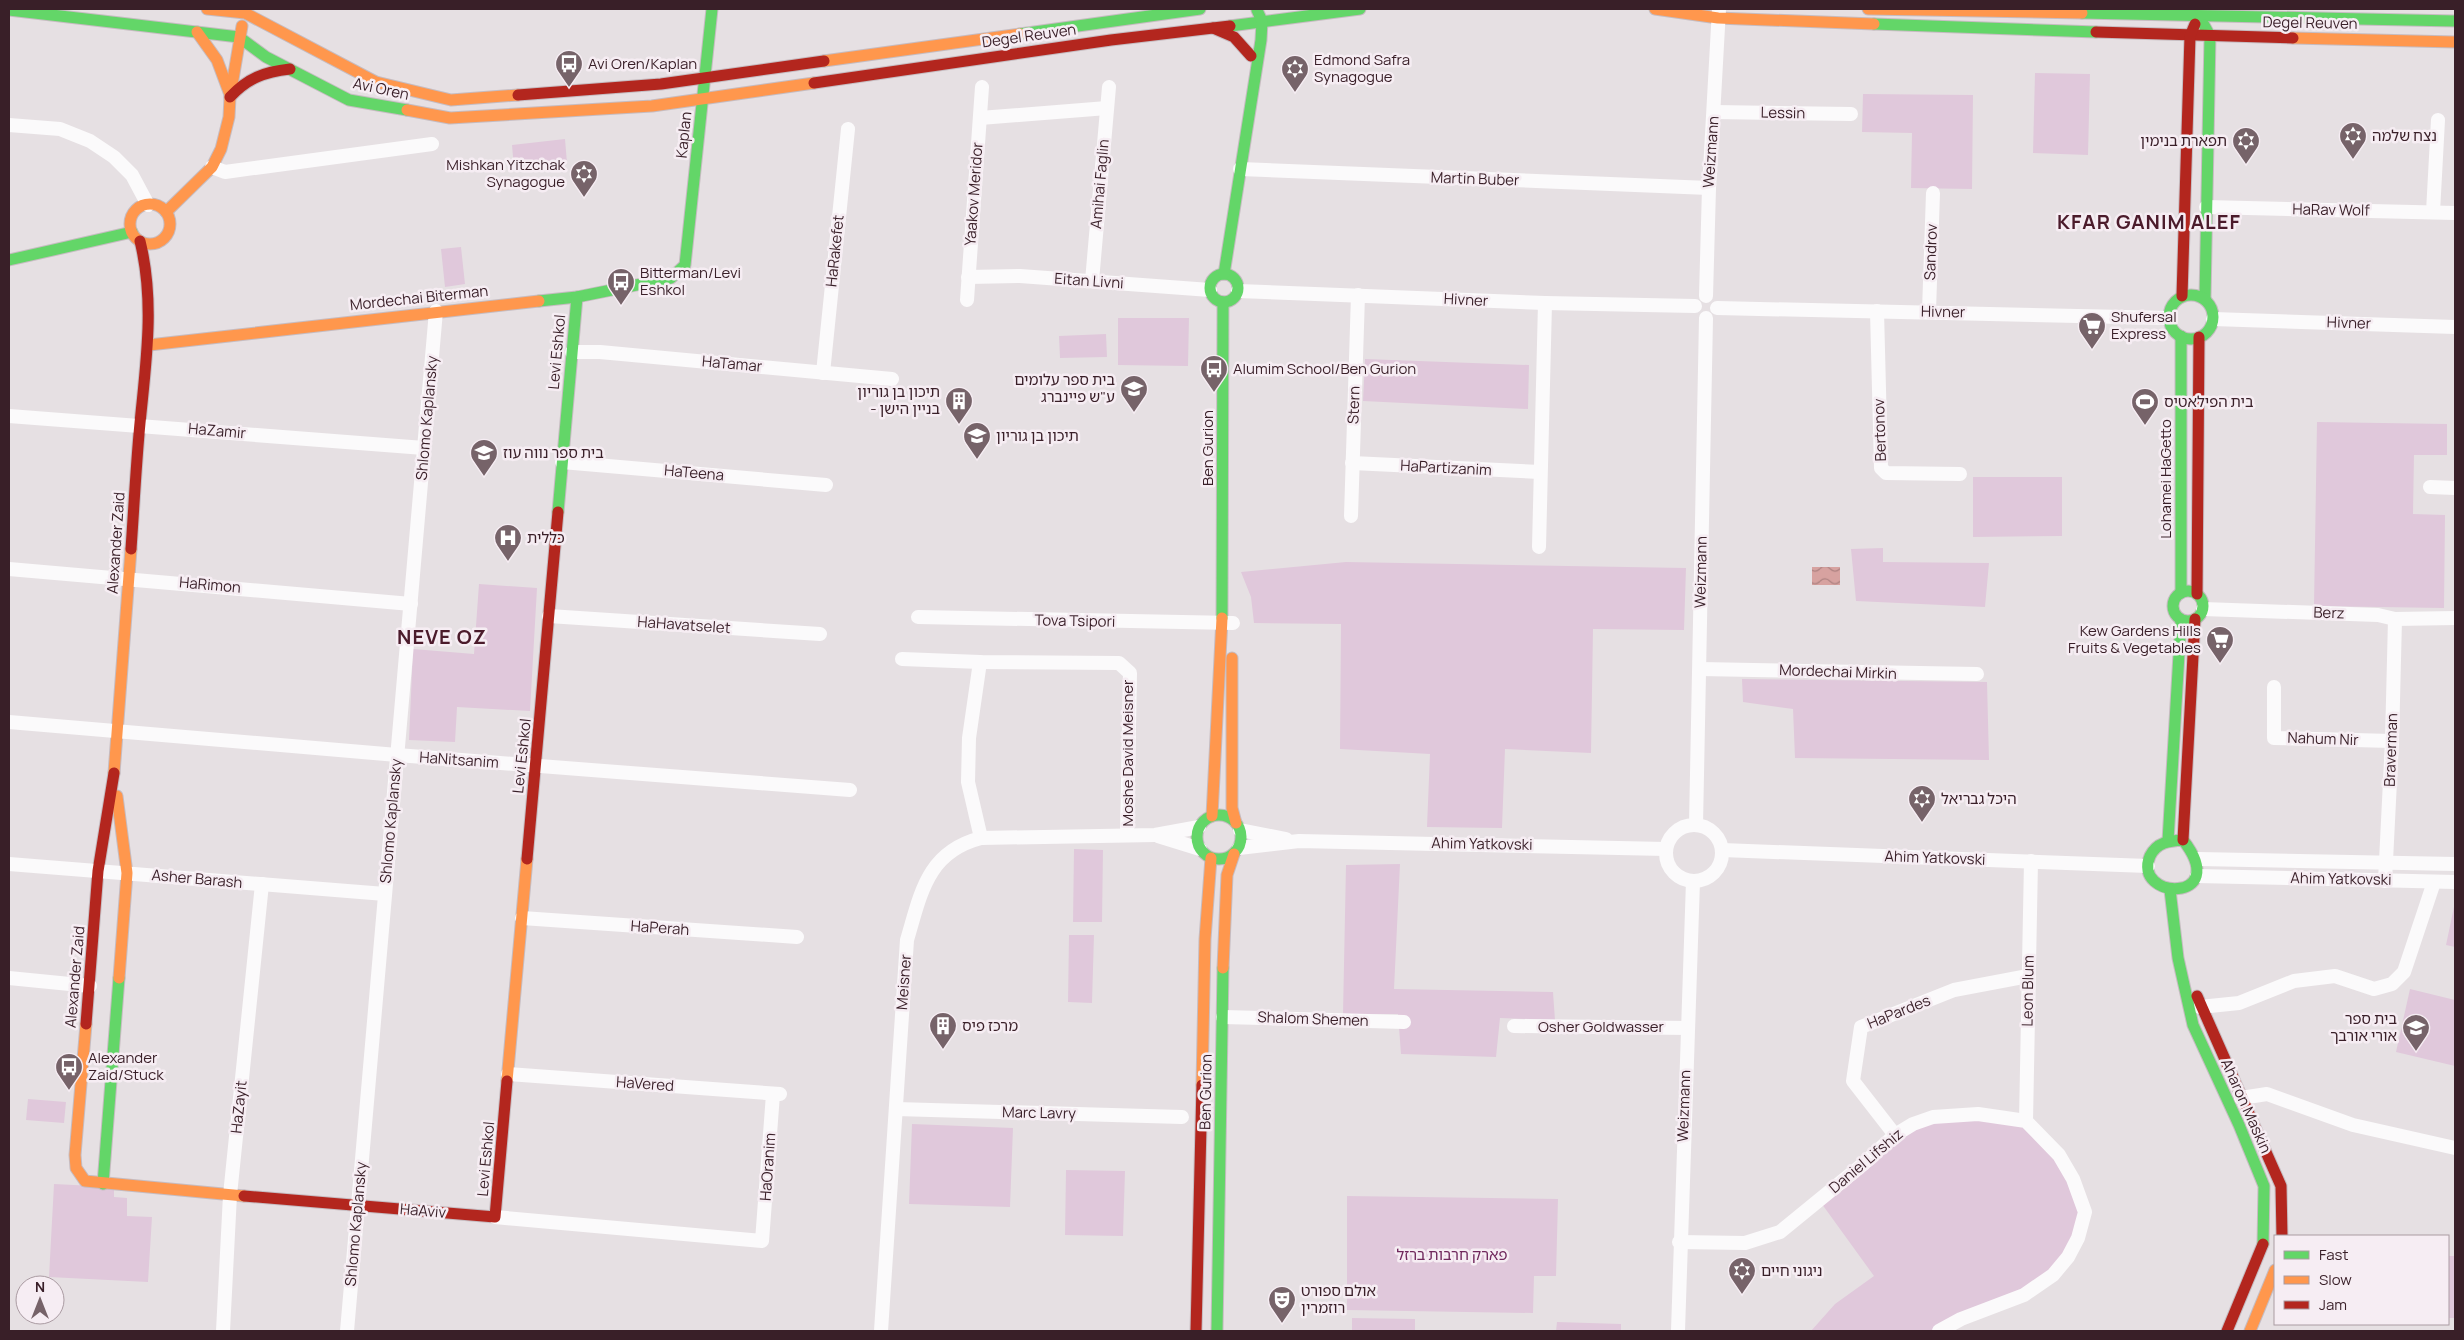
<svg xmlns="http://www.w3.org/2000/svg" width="2464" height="1340" font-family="Manrope,'Noto Sans Hebrew',sans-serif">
  <defs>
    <pattern id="water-waves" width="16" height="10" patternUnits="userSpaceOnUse" patternTransform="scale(1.25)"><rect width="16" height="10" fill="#d7a2a0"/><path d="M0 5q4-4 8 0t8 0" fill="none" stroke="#af8382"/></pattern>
  </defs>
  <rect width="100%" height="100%" fill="#e6e0e3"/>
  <!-- green -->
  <g fill="#e0c8db">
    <polygon points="2035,73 2090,74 2088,155 2033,153"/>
    <polygon points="1863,94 1973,95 1972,189 1911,188 1912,133 1862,132"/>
    <polygon points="565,139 567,163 514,169 512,145"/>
    <polygon points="461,247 465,284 445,287 441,249"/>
    <polygon points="1118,318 1189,318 1188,366 1118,365"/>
    <polygon points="1106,334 1107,357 1060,358 1059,336"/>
    <polygon points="1365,359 1529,365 1528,409 1363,401"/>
    <polygon points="2317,422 2447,424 2447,455 2414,455 2413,514 2445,515 2444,608 2314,606"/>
    <polygon points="1973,477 2062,477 2062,536 1973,537"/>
    <polygon points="1883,548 1883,562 1989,563 1985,607 1856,601 1851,549"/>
    <polygon points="1346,562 1686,568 1684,630 1593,629 1591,753 1505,749 1502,828 1427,827 1430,754 1340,749 1341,624 1254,623 1251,597 1241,572"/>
    <polygon points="479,584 537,588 530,711 457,707 455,742 409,740 413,649 474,654"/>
    <polygon points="1742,679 1987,682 1989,760 1795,758 1793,709 1743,702"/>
    <polygon points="1074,849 1103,850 1102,922 1073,922"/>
    <polygon points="1400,864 1394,989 1553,992 1555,1020 1500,1018 1496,1057 1401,1054 1398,1014 1343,1014 1346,865"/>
    <polygon points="2455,902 2455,947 2446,945"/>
    <polygon points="1069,935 1094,935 1092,1003 1068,1002"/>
    <polygon points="2410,989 2455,1000 2455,1066 2396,1052"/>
    <polygon points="28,1099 66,1102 64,1123 26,1120"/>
    <polygon points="2002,1116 2044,1137 2085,1212 2053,1275 1939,1331 1811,1331 1835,1304 1874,1276 1819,1200 1913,1124"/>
    <polygon points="912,1124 1013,1128 1010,1207 909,1204"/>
    <polygon points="1066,1170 1125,1171 1123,1236 1065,1235"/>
    <polygon points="54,1184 114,1187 114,1197 127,1198 127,1216 152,1217 148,1282 49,1277"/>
    <polygon points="1347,1196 1558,1199 1556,1276 1534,1276 1533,1313 1347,1310"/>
    <rect x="2448" y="1256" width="7" height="62"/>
    <polygon points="1352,1318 1415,1319 1415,1331 1352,1331"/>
    <polygon points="1557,1322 1621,1324 1621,1331 1556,1331"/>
  </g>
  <!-- water -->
  <rect fill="url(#water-waves)" x="1812" y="567" width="28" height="18"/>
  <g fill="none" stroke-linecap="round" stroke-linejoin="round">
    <defs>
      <g id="fast">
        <polyline points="9,10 239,37 266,57 349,100 407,110"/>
        <polyline points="2082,13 2455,21"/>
        <polyline points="1874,24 2096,32"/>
        <polyline points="2204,25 2210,36 2205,299"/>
        <polyline points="1230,26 1360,9"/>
        <polyline points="1020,34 1200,9"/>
        <polyline points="9,260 132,232"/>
        <circle cx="1224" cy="288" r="14"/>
        <polyline points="1224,274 1261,40 1262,21 1257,10"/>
        <circle cx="2191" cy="317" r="22"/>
        <polyline points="539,301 577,297 671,278 685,265 712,9"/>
        <polyline points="2181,336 2181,593"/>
        <polyline points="558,512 577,297"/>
        <circle cx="2188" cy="606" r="15"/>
        <polyline points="1222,618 1223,302"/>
        <circle cx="1219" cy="837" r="22"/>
        <path d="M2183,840C2233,904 2131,900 2150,856C2157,842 2169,841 2183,840Z"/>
        <polyline points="2168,841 2181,620"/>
        <polyline points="2170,890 2178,958 2193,1025 2239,1125 2264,1186 2263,1244"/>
        <polyline points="103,1184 119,978"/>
        <polyline points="1217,1331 1223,968"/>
      </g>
      <g id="slow">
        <polyline points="207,9 245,13 376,82 451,100 518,95"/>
        <polyline points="1655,9 1718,18 1874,24"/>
        <polyline points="1868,9 2082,13"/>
        <polyline points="197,32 217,60 229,92"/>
        <polyline points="2293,38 2455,42"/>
        <polyline points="824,61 1020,34"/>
        <polyline points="407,110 450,118 652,106 814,83"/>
        <circle cx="150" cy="224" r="20"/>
        <polyline points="166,212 212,167 221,149 229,117 230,97 242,26"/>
        <polyline points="149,345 539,301"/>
        <polyline points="1232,658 1232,808 1236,823"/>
        <polyline points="114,773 131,549"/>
        <polyline points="117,796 127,873 119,978"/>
        <polyline points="1212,816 1222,618"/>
        <polyline points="1223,968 1227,875 1234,854"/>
        <polyline points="86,1024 75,1155 76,1168 85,1181 244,1196"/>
        <polyline points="507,1081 527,859"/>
        <polyline points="1202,1085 1205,939 1211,858"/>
        <polyline points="2250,1331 2275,1270"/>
      </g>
      <g id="jam">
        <polyline points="1213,28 1234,37 1251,56"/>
        <polyline points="2096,32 2293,38"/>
        <polyline points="814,83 1111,40 1230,26"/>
        <polyline points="518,95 661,84 824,61"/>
        <path d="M230,97C248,78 264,72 290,69"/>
        <polyline points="2182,296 2190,36 2195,24"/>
        <path d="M131,549C134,507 136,465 140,423C146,362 155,302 140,241"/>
        <polyline points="2197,594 2199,337"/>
        <polyline points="2183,840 2195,619"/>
        <polyline points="527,859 558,512"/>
        <polyline points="2197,996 2281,1186 2282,1236"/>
        <polyline points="86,1024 98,871 114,773"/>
        <polyline points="244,1196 495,1217 507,1081"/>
        <polyline points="1196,1331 1202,1085"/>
        <polyline points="2227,1331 2263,1244"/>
      </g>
    </defs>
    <!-- fast casing -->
    <use href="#fast" stroke="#c6bcc1" stroke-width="13"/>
    <!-- slow casing -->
    <use href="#slow" stroke="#c6bcc1" stroke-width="13"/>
    <!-- jam casing -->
    <use href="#jam" stroke="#c6bcc1" stroke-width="13"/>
    <!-- street -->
    <g stroke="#fbfafb" stroke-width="14">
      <polyline points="1714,112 1851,114"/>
      <polyline points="980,118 1107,108"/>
      <polyline points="9,125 60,129 90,141 114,157 132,175 148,205"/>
      <polyline points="212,167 225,172 432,144"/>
      <polyline points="1240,169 1709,188"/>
      <polyline points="2206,207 2455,213"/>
      <polyline points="2433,212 2438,120"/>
      <polyline points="968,277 1020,276 1210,290"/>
      <polyline points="1092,281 1109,87"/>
      <polyline points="1238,291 1545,303 1695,306"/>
      <polyline points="1706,296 1709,188 1719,9"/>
      <polyline points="967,300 982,87"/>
      <polyline points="1717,308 2169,318"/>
      <polyline points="1877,311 1881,468 1886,473 1960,474"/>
      <polyline points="1929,311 1933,193"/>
      <polyline points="2213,319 2455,327"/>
      <polyline points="572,352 600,352 892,379"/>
      <polyline points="823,373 848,129"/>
      <polyline points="9,416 424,448"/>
      <polyline points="562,462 826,485"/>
      <polyline points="1352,463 1540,472"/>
      <polyline points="2430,487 2455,488"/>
      <polyline points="1351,516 1358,295"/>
      <polyline points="1539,547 1545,303"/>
      <polyline points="9,569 411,604"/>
      <polyline points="2203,609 2378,615 2395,619 2455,618"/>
      <polyline points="549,616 820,634"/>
      <polyline points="918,617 1233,623"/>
      <polyline points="902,659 980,662 1119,663 1130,673 1127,835"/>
      <polyline points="980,662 969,738 968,782 981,838"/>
      <polyline points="1700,669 1977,674"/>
      <polyline points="2274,687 2274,738 2392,741"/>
      <polyline points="9,722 397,755 850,790"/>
      <polyline points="1696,825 1706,318"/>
      <circle cx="1694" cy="853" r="28"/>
      <polyline points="1240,830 1286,839"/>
      <polyline points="1158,836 1200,849"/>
      <polyline points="1239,848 1299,841 1666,849"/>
      <polyline points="1722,850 2148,866"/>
      <polyline points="2198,859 2455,864"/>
      <polyline points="9,864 385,894"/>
      <polyline points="2197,876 2455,882"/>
      <polyline points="2385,881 2392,741 2395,619"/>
      <polyline points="522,918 797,937"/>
      <polyline points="9,978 90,986"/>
      <polyline points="2200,1007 2239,1003 2294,981 2335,976 2374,989 2392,984 2404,972 2434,882"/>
      <polyline points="1223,1017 1404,1022"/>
      <polyline points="1514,1026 1687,1028"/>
      <polyline points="508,1074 780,1094"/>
      <polyline points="2241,1098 2267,1094 2353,1125 2455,1148"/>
      <polyline points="896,1109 1182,1117"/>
      <polyline points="2026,1121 2031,861"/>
      <polyline points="1895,1135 1853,1081 1861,1027 1954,990 2028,976"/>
      <polyline points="495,1217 762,1241 773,1094"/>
      <polyline points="1679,1242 1745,1243 1780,1232 1862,1165 1895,1135 1913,1124 1933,1117 1978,1114 2026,1121 2059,1155 2073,1179 2085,1212 2078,1238 2068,1257 2053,1275 2024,1295 1961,1319 1939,1331"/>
      <polyline points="223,1331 230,1195 262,884"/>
      <polyline points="347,1331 436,311"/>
      <path d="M881,1331L907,940C921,893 927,852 981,838L1155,835L1199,827"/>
      <polyline points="1678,1331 1693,881"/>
    </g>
    <!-- fast -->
    <use href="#fast" stroke="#63d668" stroke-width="11"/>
    <!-- slow -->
    <use href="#slow" stroke="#ff974d" stroke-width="11"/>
    <!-- jam -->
    <use href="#jam" stroke="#b3261e" stroke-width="11"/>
  </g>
  <!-- icons -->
  <defs>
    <symbol id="bus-pin" viewBox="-11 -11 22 30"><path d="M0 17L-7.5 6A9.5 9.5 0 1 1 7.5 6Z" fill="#766369" stroke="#f6edf3"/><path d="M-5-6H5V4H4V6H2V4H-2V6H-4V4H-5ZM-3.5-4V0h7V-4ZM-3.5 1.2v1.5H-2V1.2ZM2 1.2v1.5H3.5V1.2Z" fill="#fff"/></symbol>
    <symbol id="synagogue-pin" viewBox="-11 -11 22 30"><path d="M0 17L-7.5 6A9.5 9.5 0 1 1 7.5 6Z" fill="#766369" stroke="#f6edf3"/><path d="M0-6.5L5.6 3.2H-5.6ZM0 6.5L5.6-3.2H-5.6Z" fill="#fff"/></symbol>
    <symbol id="supermarket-pin" viewBox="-11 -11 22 30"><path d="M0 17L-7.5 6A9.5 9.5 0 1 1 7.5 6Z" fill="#766369" stroke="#f6edf3"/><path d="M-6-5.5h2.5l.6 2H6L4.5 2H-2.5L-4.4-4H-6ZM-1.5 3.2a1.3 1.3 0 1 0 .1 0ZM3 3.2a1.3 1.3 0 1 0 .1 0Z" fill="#fff"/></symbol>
    <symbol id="school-pin" viewBox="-11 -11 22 30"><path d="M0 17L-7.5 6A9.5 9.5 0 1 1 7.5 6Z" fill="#766369" stroke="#f6edf3"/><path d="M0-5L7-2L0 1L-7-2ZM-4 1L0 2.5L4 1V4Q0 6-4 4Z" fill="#fff"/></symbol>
    <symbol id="building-pin" viewBox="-11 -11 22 30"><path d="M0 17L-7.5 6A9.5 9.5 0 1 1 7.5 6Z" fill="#766369" stroke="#f6edf3"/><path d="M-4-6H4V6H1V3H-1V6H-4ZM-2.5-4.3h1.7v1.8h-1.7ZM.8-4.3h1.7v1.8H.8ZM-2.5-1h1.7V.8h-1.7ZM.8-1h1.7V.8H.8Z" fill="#fff"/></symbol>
    <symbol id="stadium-pin" viewBox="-11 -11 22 30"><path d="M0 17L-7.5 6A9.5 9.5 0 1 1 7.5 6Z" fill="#766369" stroke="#f6edf3"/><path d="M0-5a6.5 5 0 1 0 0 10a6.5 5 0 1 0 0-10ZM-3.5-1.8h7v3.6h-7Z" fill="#fff"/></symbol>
    <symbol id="hospital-pin" viewBox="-11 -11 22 30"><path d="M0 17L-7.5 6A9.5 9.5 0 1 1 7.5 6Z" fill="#766369" stroke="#f6edf3"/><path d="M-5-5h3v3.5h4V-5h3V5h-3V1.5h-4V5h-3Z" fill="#fff"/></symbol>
    <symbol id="theatre-pin" viewBox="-11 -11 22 30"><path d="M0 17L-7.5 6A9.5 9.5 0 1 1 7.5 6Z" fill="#766369" stroke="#f6edf3"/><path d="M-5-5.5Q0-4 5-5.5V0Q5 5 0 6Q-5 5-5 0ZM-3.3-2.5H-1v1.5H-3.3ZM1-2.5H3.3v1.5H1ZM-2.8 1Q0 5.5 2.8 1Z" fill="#fff"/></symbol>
  </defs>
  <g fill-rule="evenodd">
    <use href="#bus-pin" x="553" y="48" width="32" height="43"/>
    <use href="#synagogue-pin" x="1279" y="53" width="32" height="43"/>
    <use href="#synagogue-pin" x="2337" y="120" width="32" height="43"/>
    <use href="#synagogue-pin" x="2230" y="125" width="32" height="43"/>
    <use href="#synagogue-pin" x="568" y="158" width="32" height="43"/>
    <use href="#bus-pin" x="605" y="266" width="32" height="43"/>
    <use href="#supermarket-pin" x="2076" y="310" width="32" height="43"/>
    <use href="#bus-pin" x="1198" y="353" width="32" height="43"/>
    <use href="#school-pin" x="1118" y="373" width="32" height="43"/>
    <use href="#building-pin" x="943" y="385" width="32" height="43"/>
    <use href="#stadium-pin" x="2129" y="386" width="32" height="43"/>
    <use href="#school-pin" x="961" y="420" width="32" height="43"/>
    <use href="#school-pin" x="468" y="437" width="32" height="43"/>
    <use href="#hospital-pin" x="492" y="522" width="32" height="43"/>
    <use href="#supermarket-pin" x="2204" y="624" width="32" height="43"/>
    <use href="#synagogue-pin" x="1906" y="783" width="32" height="43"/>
    <use href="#building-pin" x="927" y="1010" width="32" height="43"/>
    <use href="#school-pin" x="2400" y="1012" width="32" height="43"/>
    <use href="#bus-pin" x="53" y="1051" width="32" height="43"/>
    <use href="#synagogue-pin" x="1726" y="1255" width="32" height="43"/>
    <use href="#theatre-pin" x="1266" y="1284" width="32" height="43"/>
  </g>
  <g text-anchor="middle" stroke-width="5" stroke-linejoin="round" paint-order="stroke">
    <!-- street labels -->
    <g font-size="15" fill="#391f28" stroke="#f6edf3">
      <text transform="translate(2310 23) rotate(1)" y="5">Degel Reuven</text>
      <text transform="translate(1029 36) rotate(-8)" y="5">Degel Reuven</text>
      <text transform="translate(381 89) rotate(12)" y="5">Avi Oren</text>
      <text transform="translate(1783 113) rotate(1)" y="5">Lessin</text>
      <text transform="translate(684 135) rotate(-84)" y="5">Kaplan</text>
      <text transform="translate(1711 152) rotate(-86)" y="5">Weizmann</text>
      <text transform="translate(1475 179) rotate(2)" y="5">Martin Buber</text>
      <text transform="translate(1100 184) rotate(-85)" y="5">Amihai Faglin</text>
      <text transform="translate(974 194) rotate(-86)" y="5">Yaakov Meridor</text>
      <text transform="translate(2331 210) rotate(1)" y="5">HaRav Wolf</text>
      <text transform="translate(835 251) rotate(-84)" y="5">HaRakefet</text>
      <text transform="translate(1931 252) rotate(-88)" y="5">Sandrov</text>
      <text transform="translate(1089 281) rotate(4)" y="5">Eitan Livni</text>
      <text transform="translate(419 298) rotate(-6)" y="5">Mordechai Biterman</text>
      <text transform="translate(1466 300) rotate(3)" y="5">Hivner</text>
      <text transform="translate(1943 312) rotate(1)" y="5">Hivner</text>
      <text transform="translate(2349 323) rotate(2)" y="5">Hivner</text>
      <text transform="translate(557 352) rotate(-85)" y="5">Levi Eshkol</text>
      <text transform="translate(732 364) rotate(5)" y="5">HaTamar</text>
      <text transform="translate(1354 405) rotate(-88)" y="5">Stern</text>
      <text transform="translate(427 418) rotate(-85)" y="5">Shlomo Kaplansky</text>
      <text transform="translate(1880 430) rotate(-92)" y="5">Bertonov</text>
      <text transform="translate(217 431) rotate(5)" y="5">HaZamir</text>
      <text transform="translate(1208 448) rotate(-90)" y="5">Ben Gurion</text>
      <text transform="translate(1446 468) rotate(3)" y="5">HaPartizanim</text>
      <text transform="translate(694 473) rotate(5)" y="5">HaTeena</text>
      <text transform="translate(2166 479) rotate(-90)" y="5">Lohamei HaGetto</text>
      <text transform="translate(116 543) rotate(-86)" y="5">Alexander Zaid</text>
      <text transform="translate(1701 572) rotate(-89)" y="5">Weizmann</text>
      <text transform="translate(210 585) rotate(5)" y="5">HaRimon</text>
      <text transform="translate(2329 613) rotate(2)" y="5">Berz</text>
      <text transform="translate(1075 621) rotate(1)" y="5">Tova Tsipori</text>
      <text transform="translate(684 625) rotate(4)" y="5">HaHavatselet</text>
      <text transform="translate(1838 672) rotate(2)" y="5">Mordechai Mirkin</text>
      <text transform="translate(2323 739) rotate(2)" y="5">Nahum Nir</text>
      <text transform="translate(2391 750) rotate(-88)" y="5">Braverman</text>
      <text transform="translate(1128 753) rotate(-90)" y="5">Moshe David Meisner</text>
      <text transform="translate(522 756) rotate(-84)" y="5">Levi Eshkol</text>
      <text transform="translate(459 760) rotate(4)" y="5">HaNitsanim</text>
      <text transform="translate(391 821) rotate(-85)" y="5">Shlomo Kaplansky</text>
      <text transform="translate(1482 844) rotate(1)" y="5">Ahim Yatkovski</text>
      <text transform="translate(1935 858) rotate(2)" y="5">Ahim Yatkovski</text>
      <text transform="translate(197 879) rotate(5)" y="5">Asher Barash</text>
      <text transform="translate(2341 879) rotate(1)" y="5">Ahim Yatkovski</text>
      <text transform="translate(660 928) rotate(4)" y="5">HaPerah</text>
      <text transform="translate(75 977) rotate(-85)" y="5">Alexander Zaid</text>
      <text transform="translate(904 982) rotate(-86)" y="5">Meisner</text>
      <text transform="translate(2028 991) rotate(-89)" y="5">Leon Blum</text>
      <text transform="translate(1899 1012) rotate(-22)" y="5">HaPardes</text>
      <text transform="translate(1313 1019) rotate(2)" y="5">Shalom Shemen</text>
      <text x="1601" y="1032">Osher Goldwasser</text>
      <text transform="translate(645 1084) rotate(4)" y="5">HaVered</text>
      <text transform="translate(1206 1092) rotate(-89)" y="5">Ben Gurion</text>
      <text transform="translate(1684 1106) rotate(-88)" y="5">Weizmann</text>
      <text transform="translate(2246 1106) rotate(66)" y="5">Aharon Maskin</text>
      <text transform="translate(239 1107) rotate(-84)" y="5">HaZayit</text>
      <text transform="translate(1039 1113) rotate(1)" y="5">Marc Lavry</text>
      <text transform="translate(486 1159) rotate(-85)" y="5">Levi Eshkol</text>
      <text transform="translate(1866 1161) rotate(-40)" y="5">Daniel Lifshiz</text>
      <text transform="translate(768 1167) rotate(-86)" y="5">HaOranim</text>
      <text transform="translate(423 1211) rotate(5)" y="5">HaAviv</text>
      <text transform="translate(356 1224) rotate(-85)" y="5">Shlomo Kaplansky</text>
    </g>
    <!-- poi labels -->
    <g font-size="15" fill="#391f28" stroke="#f6edf3" text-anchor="start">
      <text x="1314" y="65">Edmond Safra<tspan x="1314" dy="17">Synagogue</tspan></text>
      <text x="588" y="69">Avi Oren/Kaplan</text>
      <text x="2372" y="141">נצח שלמה</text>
      <text x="2227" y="146" text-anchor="end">תפארת בנימין</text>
      <text x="565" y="170" text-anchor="end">Mishkan Yitzchak<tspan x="565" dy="17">Synagogue</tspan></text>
      <text x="640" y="278">Bitterman/Levi<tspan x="640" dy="17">Eshkol</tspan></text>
      <text x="2111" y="322">Shufersal<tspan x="2111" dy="17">Express</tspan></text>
      <text x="1233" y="374">Alumim School/Ben Gurion</text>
      <text x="1115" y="385" text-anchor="end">בית ספר עלומים<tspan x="1115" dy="17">ע"ש פיינברג</tspan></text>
      <text x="940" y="397" text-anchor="end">תיכון בן גוריון<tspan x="940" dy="17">- בניין הישן</tspan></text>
      <text x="2164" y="407">בית הפילאטיס</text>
      <text x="996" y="441">תיכון בן גוריון</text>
      <text x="503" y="458">בית ספר נווה עוז</text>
      <text x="527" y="543">כללית</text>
      <text x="2201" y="636" text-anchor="end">Kew Gardens Hills<tspan x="2201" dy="17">Fruits &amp; Vegetables</tspan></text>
      <text x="1941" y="804">היכל גבריאל</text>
      <text x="2397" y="1024" text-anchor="end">בית ספר<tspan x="2397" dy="17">אורי אורבך</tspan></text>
      <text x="962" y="1031">מרכז פיס</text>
      <text x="88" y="1063">Alexander<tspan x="88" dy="17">Zaid/Stuck</tspan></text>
      <text x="1761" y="1276">ניגוני חיים</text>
      <text x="1301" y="1296">אולם ספורט<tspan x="1301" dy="17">רוזמרין</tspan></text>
    </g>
    <!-- park labels -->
    <g font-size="15" fill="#70285c" stroke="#f6edf3">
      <text x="1452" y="1260">פארק חרבות ברזל</text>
    </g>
    <!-- district labels -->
    <g font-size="20" font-weight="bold" letter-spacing="1" fill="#4b1b2b" stroke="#f6edf3">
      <text x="2149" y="229">KFAR GANIM ALEF</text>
      <text x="442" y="644">NEVE OZ</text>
    </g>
  </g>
  <!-- border -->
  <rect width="2464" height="1340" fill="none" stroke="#391f28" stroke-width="20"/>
  <!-- legend -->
  <rect x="2274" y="1235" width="175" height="90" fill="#f6edf3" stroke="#aa9ba2"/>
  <rect x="2284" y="1251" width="25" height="8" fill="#63d668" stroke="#aa9ba2"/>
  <text x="2319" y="1260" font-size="15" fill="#391f28">Fast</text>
  <rect x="2284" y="1276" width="25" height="8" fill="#ff974d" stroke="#aa9ba2"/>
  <text x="2319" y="1285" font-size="15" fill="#391f28">Slow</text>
  <rect x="2284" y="1301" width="25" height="8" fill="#b3261e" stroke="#aa9ba2"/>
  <text x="2319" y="1310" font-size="15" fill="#391f28">Jam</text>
  <!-- north arrow -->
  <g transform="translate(40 1300)"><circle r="24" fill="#f6edf3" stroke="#aa9ba2"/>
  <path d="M0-4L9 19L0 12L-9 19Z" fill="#766369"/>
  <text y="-8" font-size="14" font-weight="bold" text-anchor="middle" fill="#391f28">N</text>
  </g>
</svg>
